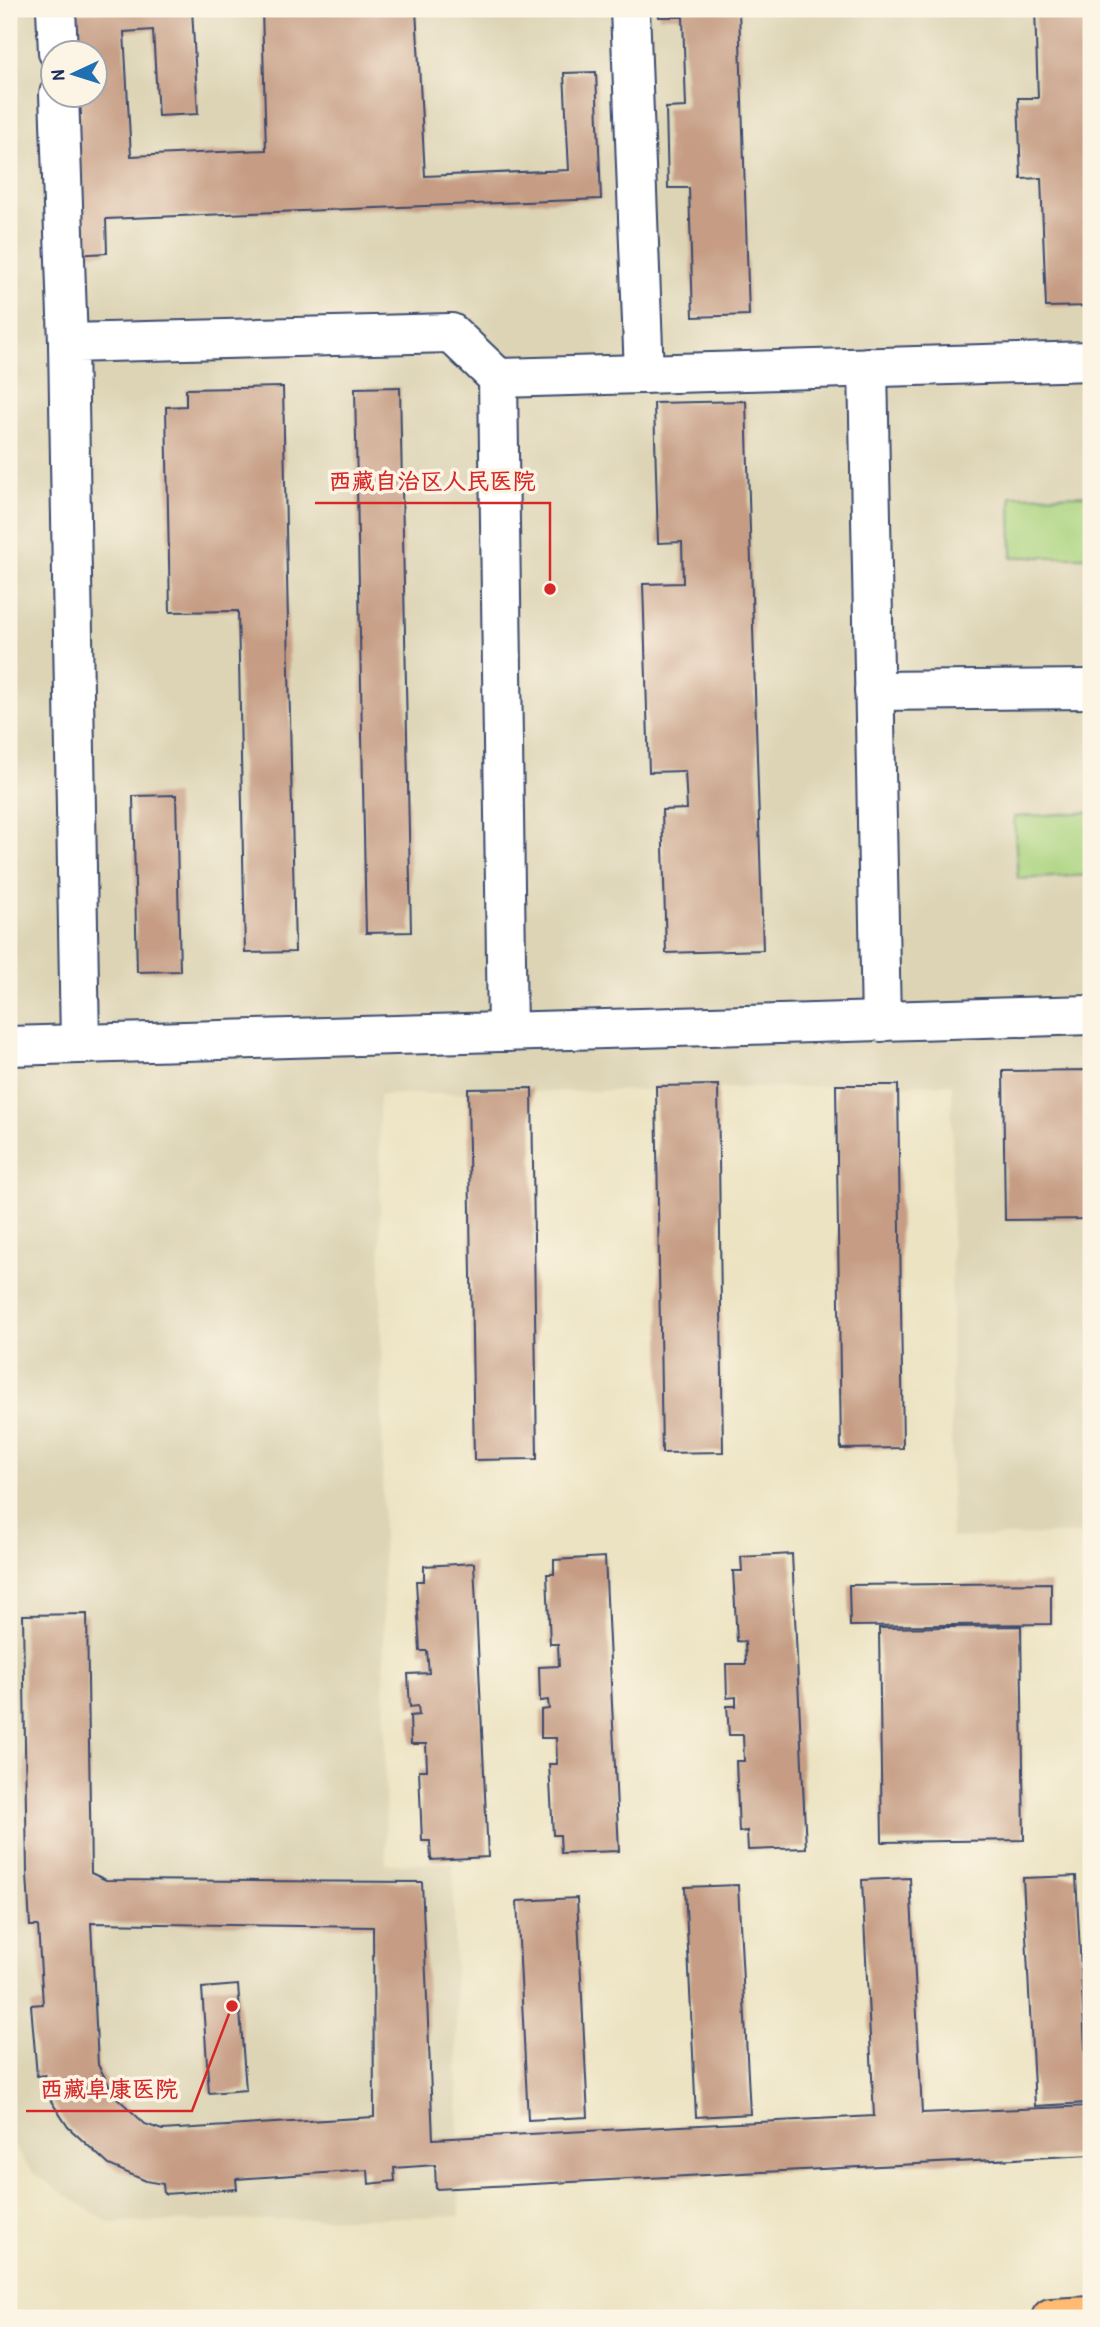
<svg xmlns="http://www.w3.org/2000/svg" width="1100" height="2327" font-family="'Patrick Hand','LXGW WenKai TC',sans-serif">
  <rect width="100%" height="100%" fill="#fcf5e5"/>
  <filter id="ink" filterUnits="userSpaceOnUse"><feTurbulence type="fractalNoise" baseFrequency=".0143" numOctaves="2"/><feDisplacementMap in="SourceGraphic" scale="14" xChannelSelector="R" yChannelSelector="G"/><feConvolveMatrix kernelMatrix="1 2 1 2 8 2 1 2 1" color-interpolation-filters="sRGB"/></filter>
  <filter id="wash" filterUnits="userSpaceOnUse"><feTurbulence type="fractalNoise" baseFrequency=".00686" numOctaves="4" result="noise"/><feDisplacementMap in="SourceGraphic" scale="28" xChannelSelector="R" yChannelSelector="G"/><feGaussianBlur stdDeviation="1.57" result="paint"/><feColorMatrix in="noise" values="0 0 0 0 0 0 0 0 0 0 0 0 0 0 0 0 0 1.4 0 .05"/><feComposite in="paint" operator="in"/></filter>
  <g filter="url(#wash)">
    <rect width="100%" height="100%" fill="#ece3c2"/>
    <!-- built -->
    <path fill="#ddd4b6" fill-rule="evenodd" d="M9,9H1091V1533L951,1538L952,1084L379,1095L386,1864L453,1863L460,2216L109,2223L34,2174L9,2141ZM52,52H94V94H52Z"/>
    <!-- green -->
    <g fill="#abd480" stroke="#63826f" stroke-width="2">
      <polygon points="1091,495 1091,557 1012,557 1011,496"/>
      <polygon points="1091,812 1091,875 1018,879 1014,817"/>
    </g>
    <g id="blocks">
      <!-- building -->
      <g fill="#c69d84" fill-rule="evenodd">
        <polygon points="139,9 192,9 198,114 158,116 153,30 124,32 131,156 266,150 262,9 416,9 425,176 569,170 564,73 596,72 601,199 106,219 107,253 74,255 65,115 81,114 79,94 94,94 94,52 76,52 74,13"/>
        <polygon points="658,9 739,9 749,315 693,317 689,188 668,188 666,108 686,107 683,17 659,17"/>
        <polygon points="1035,9 1091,9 1091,306 1046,307 1041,178 1021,179 1018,98 1038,98"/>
        <polygon points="283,387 295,952 245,953 238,611 170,612 166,407 186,406 186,389"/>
        <polygon points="400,387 411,932 366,933 355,388"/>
        <polygon points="746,401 763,950 666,953 662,810 687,809 685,771 649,772 643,584 683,583 682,542 658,543 654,403"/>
        <polygon points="176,795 180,971 137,972 133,796"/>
        <polygon points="1091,1070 1091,1219 1005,1220 1003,1071"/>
        <polygon points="718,1085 723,1452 662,1453 656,1086"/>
        <polygon points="836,1085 898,1085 903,1448 841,1449"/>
        <polygon points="532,1088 537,1459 474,1460 468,1089"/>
        <polygon points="792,1554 806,1848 748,1850 747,1831 739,1832 736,1761 744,1761 743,1735 729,1735 727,1706 736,1706 736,1697 727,1698 726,1664 746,1664 745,1642 737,1641 733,1571 742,1571 741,1557"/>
        <polygon points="605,1557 619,1851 561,1853 560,1835 553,1835 549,1764 557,1764 556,1738 541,1738 541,1710 549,1709 548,1700 540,1701 539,1667 559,1666 558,1644 550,1644 547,1574 554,1574 554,1560"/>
        <polygon points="474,1563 488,1857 431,1860 430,1841 422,1841 419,1770 427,1770 426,1744 411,1744 410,1716 419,1715 418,1706 410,1707 408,1674 429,1673 427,1651 420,1651 416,1581 424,1581 424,1566"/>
        <polygon points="1051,1583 1051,1624 850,1626 849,1585"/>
        <path d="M87,1614L91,1873L106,1880L422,1882L433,2139L874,2116L862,1880L910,1878L922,2113L1091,2106V2155L436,2189L435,2165L394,2168L395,2181L369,2184L368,2170L236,2179L237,2189L164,2194L163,2184L146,2181L109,2165L68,2127L51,2101L45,2075L37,2076L31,2005L43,2004L38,1926H30L27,1874L23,1615ZM91,1923L373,1927L374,2117L162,2130L145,2124L115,2096L98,2065Z"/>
        <polygon points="1021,1626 1024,1840 882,1842 879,1628"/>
        <polygon points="1076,1876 1088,2103 1035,2106 1023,1878"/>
        <polygon points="738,1885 750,2114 696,2117 685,1887"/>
        <polygon points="577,1898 588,2117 528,2120 517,1901"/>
        <polygon points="238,1985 246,2090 209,2093 202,1988"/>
      </g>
    </g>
  </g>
  <g filter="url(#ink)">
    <use href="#blocks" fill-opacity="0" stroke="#3a4a6d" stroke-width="2"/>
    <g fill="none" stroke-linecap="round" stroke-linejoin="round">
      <defs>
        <g id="minor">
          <polyline points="56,9 58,52"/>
          <polyline points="630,9 644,374"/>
          <polyline points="59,94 68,343"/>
          <polyline points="868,367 881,1022"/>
          <polyline points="498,378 507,1032"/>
          <polyline points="874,691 1091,689"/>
          <polyline points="80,1043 68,343 451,333 498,378 1091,361"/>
          <polyline points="9,1046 1091,1015"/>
        </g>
        <polyline id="major" points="1051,2318 1091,2316"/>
      </defs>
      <!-- minor casing -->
      <use href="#minor" stroke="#3a4a6d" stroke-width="42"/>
      <!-- major casing -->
      <use href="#major" stroke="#3a4a6d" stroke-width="42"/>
      <!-- minor -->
      <use href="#minor" stroke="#fff" stroke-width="38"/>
      <!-- major -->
      <use href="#major" stroke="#febb71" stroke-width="38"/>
    </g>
  </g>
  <!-- callouts -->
  <path fill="none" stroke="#d62828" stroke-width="2.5" d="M550 589L550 503H315M232 2006L192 2111H26"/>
  <g fill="#d62828" stroke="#fcf5e5" stroke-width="2.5">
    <circle cx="550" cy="589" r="7"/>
    <circle cx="232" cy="2006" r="7"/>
  </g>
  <g font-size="23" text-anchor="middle" font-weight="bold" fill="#d62828" stroke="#fcf5e5" stroke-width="7" stroke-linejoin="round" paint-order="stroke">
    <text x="432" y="489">西藏自治区人民医院</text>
    <text x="109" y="2097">西藏阜康医院</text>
  </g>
  <!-- margin -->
  <rect width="1100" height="2327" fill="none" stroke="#fcf5e5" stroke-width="35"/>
  <!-- north arrow -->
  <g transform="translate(74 74) rotate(266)"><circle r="33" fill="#fcf5e5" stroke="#a2a6af" stroke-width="2"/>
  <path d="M0-5L12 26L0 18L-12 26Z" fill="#1f6fb2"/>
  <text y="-10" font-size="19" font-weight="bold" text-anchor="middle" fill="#1b2f5e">N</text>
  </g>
</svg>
